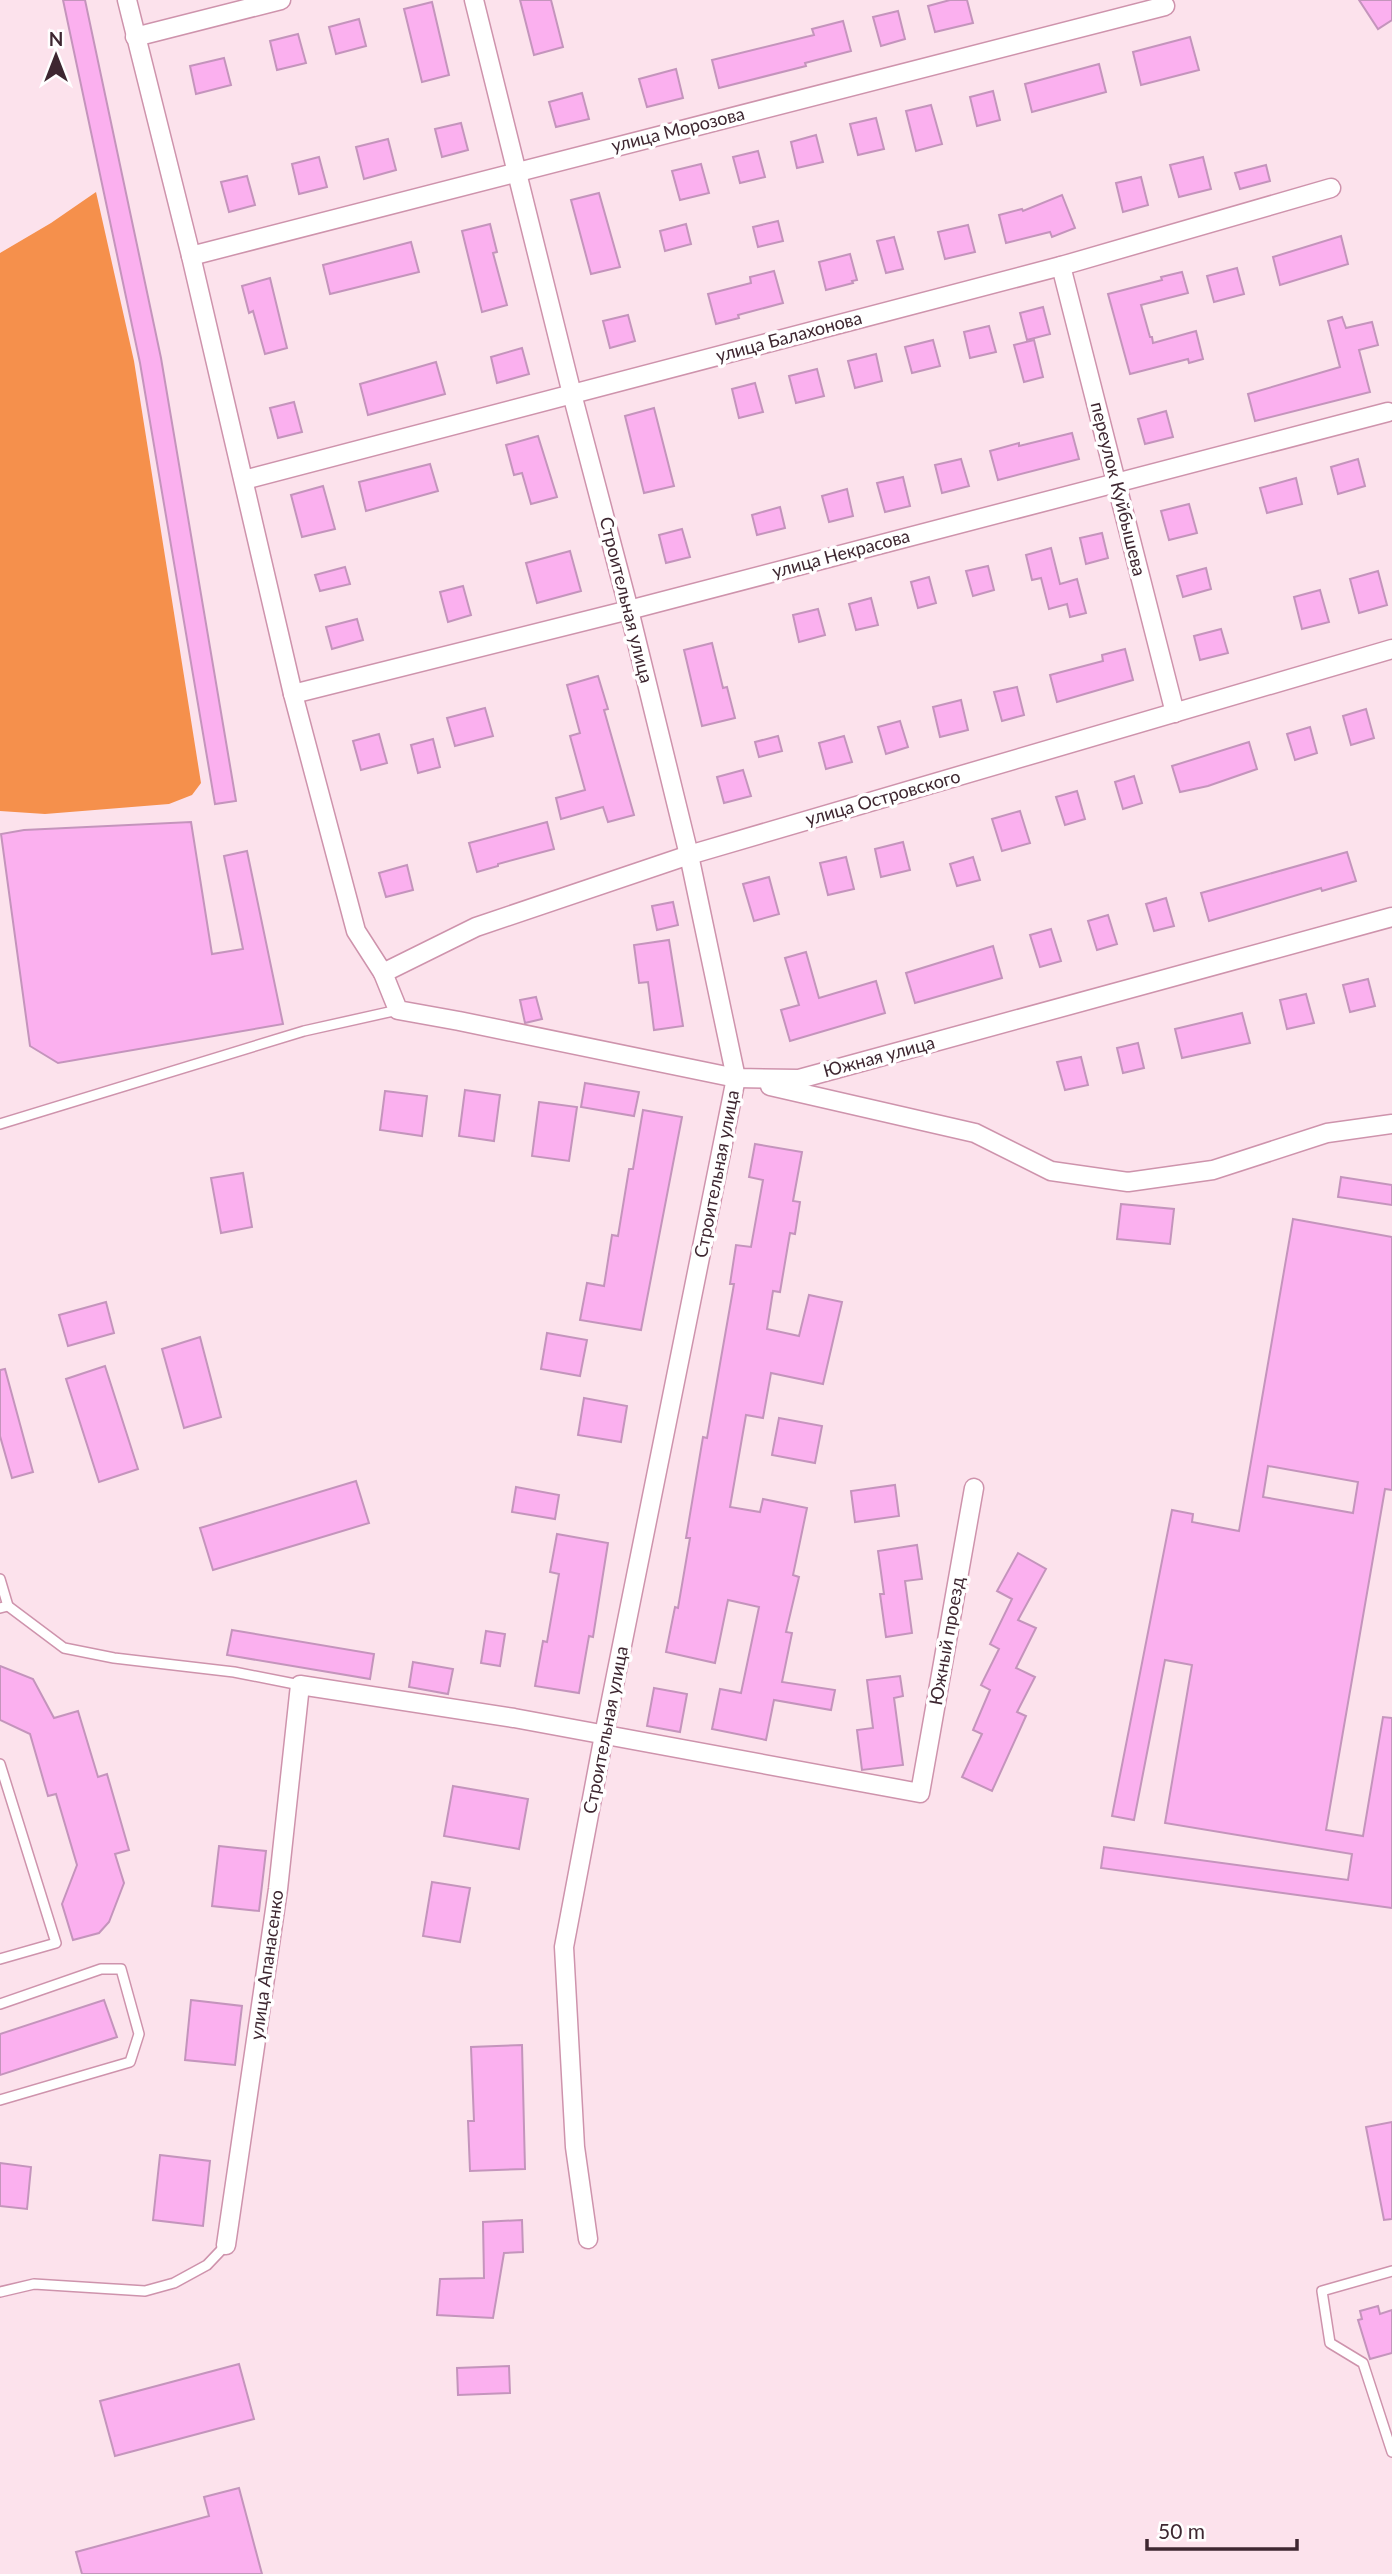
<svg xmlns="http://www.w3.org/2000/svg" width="1392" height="2574" font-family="Lato,sans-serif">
  <rect width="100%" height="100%" fill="#fce2ec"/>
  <!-- forest -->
  <polygon fill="#f5904c" points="96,192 134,361 201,783 192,795 169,804 45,814 0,811 0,253 51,223"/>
  <!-- building -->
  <g fill="#fbb0ef" stroke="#c494bc" stroke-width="2" fill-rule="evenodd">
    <polygon points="63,0 85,0 161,358 236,801 215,804 140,363"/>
    <polygon points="520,0 551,0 563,47 534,55"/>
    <polygon points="950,0 967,0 973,23 935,32 928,6"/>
    <polygon points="1359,0 1392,0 1392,20 1378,29"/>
    <polygon points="432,2 449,75 422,82 404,9"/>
    <polygon points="898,11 905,39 881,46 873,17"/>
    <polygon points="359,19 366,46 336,54 329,27"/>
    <polygon points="843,21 851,51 805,63 806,66 719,88 712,60 814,35 812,29"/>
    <polygon points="298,34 306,63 277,70 270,41"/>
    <polygon points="1190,37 1199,70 1141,85 1133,52"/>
    <polygon points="224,58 231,85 196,94 190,66"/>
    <polygon points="1099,64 1106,92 1032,112 1025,84"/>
    <polygon points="676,69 683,98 647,107 639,79"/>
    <polygon points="993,91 1000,120 977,126 970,97"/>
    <polygon points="582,93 589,119 556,127 549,102"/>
    <polygon points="931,105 942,144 916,151 906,111"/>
    <polygon points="876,118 884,149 858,155 850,124"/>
    <polygon points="461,123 468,150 442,157 435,129"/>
    <polygon points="816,135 823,162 797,168 791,142"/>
    <polygon points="388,139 396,170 364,179 356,147"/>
    <polygon points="758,151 765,177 740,183 733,157"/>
    <polygon points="319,157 327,187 299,194 292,164"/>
    <polygon points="1203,157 1211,189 1179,197 1170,165"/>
    <polygon points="701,164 709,193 680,200 672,171"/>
    <polygon points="1266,165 1270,181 1240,189 1235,173"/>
    <polygon points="247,176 255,205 229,212 221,182"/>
    <polygon points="1141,177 1148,205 1123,212 1116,183"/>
    <polygon points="599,193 620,267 591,274 571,200"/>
    <polygon points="1062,195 1075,228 1052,237 1050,232 1006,243 999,215 1022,209 1023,211"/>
    <polygon points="778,221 783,241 758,247 753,227"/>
    <polygon points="490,224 497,252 493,253 507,305 482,312 462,231"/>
    <polygon points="686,224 691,244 665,251 660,231"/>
    <polygon points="968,225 975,252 945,259 938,232"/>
    <polygon points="1341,236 1348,264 1280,285 1273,257"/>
    <polygon points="894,237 903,269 886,273 877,241"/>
    <polygon points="411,242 419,272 330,294 323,265"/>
    <polygon points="850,254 857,280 852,281 853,283 826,290 819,262"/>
    <polygon points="1237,268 1244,294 1214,302 1207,276"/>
    <polygon points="774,271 783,303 738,315 739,318 716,324 708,294 751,283 750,277"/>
    <polygon points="1182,272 1188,293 1141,305 1150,337 1152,337 1153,343 1196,331 1203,359 1189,363 1188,359 1130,374 1108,294 1162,280 1161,277"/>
    <polygon points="270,278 287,348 265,354 253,311 249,313 242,286"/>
    <polygon points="1043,307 1050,334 1027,340 1020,313"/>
    <polygon points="628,315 635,341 610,348 603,321"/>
    <polygon points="1342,317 1346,328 1372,322 1378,345 1359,350 1370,392 1255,421 1248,394 1340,367 1328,321"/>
    <polygon points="989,326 996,352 970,358 964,332"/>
    <polygon points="933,340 940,366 912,373 905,347"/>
    <polygon points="1034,340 1043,377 1024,382 1014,345"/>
    <polygon points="522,348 529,374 497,383 491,357"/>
    <polygon points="876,354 882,381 855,388 848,361"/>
    <polygon points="436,362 445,394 368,415 360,384"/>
    <polygon points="817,369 824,396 796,403 789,376"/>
    <polygon points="755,383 763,412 739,418 732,389"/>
    <polygon points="294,402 302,432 278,438 270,408"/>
    <polygon points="654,408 674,486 644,493 625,416"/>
    <polygon points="1166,411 1173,437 1145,444 1138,419"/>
    <polygon points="1072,433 1079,459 998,480 990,451 1019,443 1019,446"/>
    <polygon points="538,436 557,497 531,504 522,473 514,475 506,445"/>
    <polygon points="961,459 969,486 942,493 935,465"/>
    <polygon points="1358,459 1365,486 1338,494 1331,467"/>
    <polygon points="430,464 438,491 366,511 359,482"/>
    <polygon points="903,477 910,506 885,512 877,483"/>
    <polygon points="1296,478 1302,504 1267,513 1260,488"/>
    <polygon points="323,486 335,529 302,537 291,495"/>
    <polygon points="847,489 853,516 829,522 822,496"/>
    <polygon points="1189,504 1197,533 1169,540 1161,511"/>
    <polygon points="780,507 785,528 757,535 752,515"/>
    <polygon points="682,529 690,557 666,563 659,535"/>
    <polygon points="1102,533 1108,558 1086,564 1080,538"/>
    <polygon points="1051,548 1060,584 1077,579 1086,613 1070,617 1067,604 1049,609 1041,578 1032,580 1026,555"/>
    <polygon points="570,551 581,591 537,603 526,563"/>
    <polygon points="988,566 994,590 973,596 966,571"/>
    <polygon points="345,567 350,584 320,591 315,575"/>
    <polygon points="1206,568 1211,589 1183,597 1177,576"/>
    <polygon points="1378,571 1387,605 1359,613 1350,579"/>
    <polygon points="929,577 936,603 918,608 911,582"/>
    <polygon points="463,586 471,615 448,622 440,592"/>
    <polygon points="1320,590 1329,622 1302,629 1294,597"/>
    <polygon points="871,598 878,625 856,630 849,604"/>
    <polygon points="818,609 825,635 799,642 793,615"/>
    <polygon points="357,619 363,640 332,649 326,627"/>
    <polygon points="1221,629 1228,653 1200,660 1194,636"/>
    <polygon points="712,643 723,688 727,687 735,718 702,726 684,650"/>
    <polygon points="1125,649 1133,680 1057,702 1050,675 1103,661 1102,655"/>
    <polygon points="598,676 608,709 604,710 634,815 608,822 603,807 561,819 556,798 585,790 570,736 580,733 567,685"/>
    <polygon points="1017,687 1024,715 1002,721 994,692"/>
    <polygon points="961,700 968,730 940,737 933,707"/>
    <polygon points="485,708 493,736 455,746 447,718"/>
    <polygon points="1366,709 1374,738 1351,745 1343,716"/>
    <polygon points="900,721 908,747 886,754 878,727"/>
    <polygon points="1310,727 1317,753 1295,760 1287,734"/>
    <polygon points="379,734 387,763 361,770 353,741"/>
    <polygon points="778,736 782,751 759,757 755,742"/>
    <polygon points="844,736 852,762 826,769 819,743"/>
    <polygon points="433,739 440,767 418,773 411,745"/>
    <polygon points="1249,742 1257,769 1208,786 1180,792 1172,766"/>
    <polygon points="743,770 751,796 724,803 717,777"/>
    <polygon points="1134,776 1142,803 1123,809 1115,782"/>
    <polygon points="1077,791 1085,819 1065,825 1056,797"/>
    <polygon points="1020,811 1030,843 1002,851 992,819"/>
    <polygon points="191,822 212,954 243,949 224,856 247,851 283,1024 58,1063 30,1046 1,834 24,830"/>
    <polygon points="547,822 554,849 498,864 498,866 477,872 469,843"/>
    <polygon points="903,842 910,870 881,877 875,849"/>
    <polygon points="1347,852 1356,881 1322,891 1321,888 1209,921 1201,893"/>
    <polygon points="846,857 854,889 828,895 820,863"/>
    <polygon points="973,857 980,880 957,886 950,864"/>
    <polygon points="407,865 413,890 386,897 379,873"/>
    <polygon points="769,877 779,914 754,921 743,884"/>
    <polygon points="1166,898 1174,926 1154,931 1146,904"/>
    <polygon points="673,902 678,925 657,930 652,906"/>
    <polygon points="1108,915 1117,944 1097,950 1088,921"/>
    <polygon points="1051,929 1061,961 1040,967 1030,935"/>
    <polygon points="669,940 683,1026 654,1030 648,982 639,983 634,945"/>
    <polygon points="993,946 1002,978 915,1003 906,973"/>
    <polygon points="806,952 819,998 876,981 885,1013 790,1041 781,1010 799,1005 785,958"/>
    <polygon points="1368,979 1375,1006 1350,1012 1343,985"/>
    <polygon points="1306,994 1314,1023 1287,1029 1280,1000"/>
    <polygon points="536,997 542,1019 525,1023 520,1000"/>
    <polygon points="1242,1013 1250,1043 1182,1058 1175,1029"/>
    <polygon points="1138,1043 1144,1068 1123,1073 1117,1048"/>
    <polygon points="1081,1057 1088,1085 1065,1090 1057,1062"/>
    <polygon points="585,1083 639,1092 634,1116 581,1107"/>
    <polygon points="465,1090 500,1095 494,1141 459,1136"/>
    <polygon points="385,1091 427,1096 422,1136 380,1130"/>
    <polygon points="539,1102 577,1107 569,1161 532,1156"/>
    <polygon points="643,1110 682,1117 641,1330 580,1320 587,1283 604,1286 612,1235 618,1236 629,1169 633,1169"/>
    <polygon points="755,1144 802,1152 793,1201 800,1202 795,1234 790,1233 780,1292 773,1291 767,1329 799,1336 809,1295 842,1302 823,1384 771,1373 763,1418 746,1415 730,1507 760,1512 763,1499 807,1508 793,1575 799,1577 786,1632 792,1633 782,1682 835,1690 831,1710 774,1700 766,1740 712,1729 720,1689 741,1693 759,1607 728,1600 715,1663 666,1652 675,1607 678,1608 690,1538 686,1538 703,1437 707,1438 734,1284 730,1284 736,1245 751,1247 763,1180 749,1177"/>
    <polygon points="243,1173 252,1227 221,1233 211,1178"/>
    <polygon points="1341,1177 1392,1185 1392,1205 1338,1197"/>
    <polygon points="1121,1204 1174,1209 1170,1244 1117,1239"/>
    <path d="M1293,1219L1392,1237V1490L1385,1489L1326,1830L1363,1836L1383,1717L1392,1718V1908L1101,1868L1104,1847L1348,1880L1352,1854L1165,1823L1192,1665L1165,1660L1134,1820L1112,1816L1172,1510L1193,1514L1192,1522L1239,1531ZM1268,1466L1358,1482L1353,1513L1263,1497Z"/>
    <polygon points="106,1302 114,1333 68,1346 59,1315"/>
    <polygon points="547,1333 587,1340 580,1376 541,1369"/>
    <polygon points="200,1337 221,1417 184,1428 162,1349"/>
    <polygon points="105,1366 138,1469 99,1482 66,1379"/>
    <polygon points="5,1369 33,1472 12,1478 0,1436 0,1370"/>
    <polygon points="584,1398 627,1406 621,1442 578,1435"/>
    <polygon points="779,1418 822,1426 815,1463 772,1455"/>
    <polygon points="356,1481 369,1523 213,1570 200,1528"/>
    <polygon points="895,1485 899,1516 855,1522 851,1491"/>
    <polygon points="516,1487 559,1495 555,1519 512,1512"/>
    <polygon points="557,1534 608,1543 593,1637 589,1636 579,1693 535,1686 543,1641 547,1642 559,1574 550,1572"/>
    <polygon points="917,1545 922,1579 905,1581 912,1633 886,1637 880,1594 884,1594 878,1551"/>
    <polygon points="1018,1553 1046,1569 1018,1620 1036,1628 1016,1668 1035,1677 1017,1712 1026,1716 992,1791 962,1777 982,1734 973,1730 990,1690 981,1685 999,1649 990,1644 1012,1599 997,1591"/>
    <polygon points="232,1630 374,1654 370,1679 227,1655"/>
    <polygon points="486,1631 505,1634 500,1666 481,1663"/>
    <polygon points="413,1662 453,1669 448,1694 409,1687"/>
    <polygon points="0,1666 33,1679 54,1718 78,1711 98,1777 107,1774 129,1850 115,1854 124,1883 109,1922 99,1933 73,1940 62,1904 77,1865 56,1794 48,1796 30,1734 0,1720"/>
    <polygon points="900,1676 903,1696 894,1698 903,1765 862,1770 857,1730 873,1728 867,1680"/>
    <polygon points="654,1688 687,1694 680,1732 647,1726"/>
    <polygon points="453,1786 528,1799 519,1849 444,1836"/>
    <polygon points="219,1846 266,1851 259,1911 212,1906"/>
    <polygon points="432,1882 470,1888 460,1942 423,1936"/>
    <polygon points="104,2000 117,2037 0,2075 0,2034"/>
    <polygon points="191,2000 242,2006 235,2065 185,2060"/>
    <polygon points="522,2045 525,2169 470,2171 468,2121 474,2121 471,2047"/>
    <polygon points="1392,2122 1392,2219 1384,2220 1366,2127"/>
    <polygon points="160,2155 210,2161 203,2226 153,2220"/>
    <polygon points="0,2163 31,2167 27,2209 0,2206"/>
    <polygon points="522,2220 523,2252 504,2253 493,2318 437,2315 440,2279 484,2278 483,2222"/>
    <polygon points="1378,2306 1380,2314 1392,2310 1392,2353 1370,2359 1358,2320 1362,2319 1360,2311"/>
    <polygon points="239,2364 254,2419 115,2456 100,2401"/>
    <polygon points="509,2366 510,2393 458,2395 457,2368"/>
    <polygon points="239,2488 262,2574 82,2574 76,2552 209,2516 204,2497"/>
  </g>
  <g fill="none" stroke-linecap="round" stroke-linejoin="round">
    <defs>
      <g id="lane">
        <polyline points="0,1124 304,1031 398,1010"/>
        <polyline points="0,1579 8,1606 0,1608"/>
        <polyline points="8,1606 64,1648 114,1658 234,1672 300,1685"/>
        <polyline points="0,1764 56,1943 0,1959"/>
        <polyline points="0,2004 101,1969 121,1969 139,2034 130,2062 0,2100"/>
        <polyline points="0,2292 34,2284 145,2291 174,2283 207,2265 226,2245"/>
        <polyline points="1392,2452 1363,2363 1330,2343 1322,2291 1392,2271"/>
      </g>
      <g id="street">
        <polyline points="127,0 191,256 293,694 356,931 383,973 398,1010 459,1021 736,1078 799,1079 1392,917"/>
        <polyline points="474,0 572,394 629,610 689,855 736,1078 604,1735 564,1947 575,2147 588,2239"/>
        <polyline points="135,37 281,0"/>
        <polyline points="191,256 1165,6"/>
        <polyline points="1061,266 1175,713"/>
        <polyline points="244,480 1061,266 1331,188"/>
        <polyline points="293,694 629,610 1388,412"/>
        <polyline points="383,973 476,927 689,855 1392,649"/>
        <polyline points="770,1086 975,1133 1051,1171 1128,1182 1213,1170 1327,1133 1392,1124"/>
        <polyline points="226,2245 278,1889 300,1685 514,1718 920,1793 974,1488"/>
      </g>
    </defs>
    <!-- lane casing -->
    <use href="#lane" stroke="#ce93ac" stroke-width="12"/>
    <!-- street casing -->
    <use href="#street" stroke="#ce93ac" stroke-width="21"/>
    <!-- lane -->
    <use href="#lane" stroke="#fff" stroke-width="9"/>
    <!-- street -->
    <use href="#street" stroke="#fff" stroke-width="18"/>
  </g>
  <g text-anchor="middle" stroke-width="7" stroke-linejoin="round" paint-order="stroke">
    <!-- street labels -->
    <g font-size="18" fill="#3e2731" stroke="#fff">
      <text transform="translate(678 130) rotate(-14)" y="6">улица Морозова</text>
      <text transform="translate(789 337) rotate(-15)" y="6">улица Балахонова</text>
      <text transform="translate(1118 489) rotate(76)" y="6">переулок Куйбышева</text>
      <text transform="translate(841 554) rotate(-15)" y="6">улица Некрасова</text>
      <text transform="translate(626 600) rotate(76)" y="6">Строительная улица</text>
      <text transform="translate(883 798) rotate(-16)" y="6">улица Островского</text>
      <text transform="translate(879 1057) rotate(-15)" y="6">Южная улица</text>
      <text transform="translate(717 1174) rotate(-79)" y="6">Строительная улица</text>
      <text transform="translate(947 1641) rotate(-80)" y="6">Южный проезд</text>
      <text transform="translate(606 1730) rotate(-79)" y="6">Строительная улица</text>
      <text transform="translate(267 1965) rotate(-82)" y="6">улица Апанасенко</text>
    </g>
  </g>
  <!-- north arrow -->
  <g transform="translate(56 56)" stroke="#ffffff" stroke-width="5" paint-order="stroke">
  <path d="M0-5L12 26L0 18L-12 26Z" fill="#3e2731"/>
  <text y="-10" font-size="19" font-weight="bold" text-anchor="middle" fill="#3e2731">N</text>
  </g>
  <!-- scale -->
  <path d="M1147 2539v10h150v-10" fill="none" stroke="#3e2731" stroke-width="3.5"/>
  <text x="1158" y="2539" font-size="21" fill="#3e2731" stroke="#ffffff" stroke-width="5" paint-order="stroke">50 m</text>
</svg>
